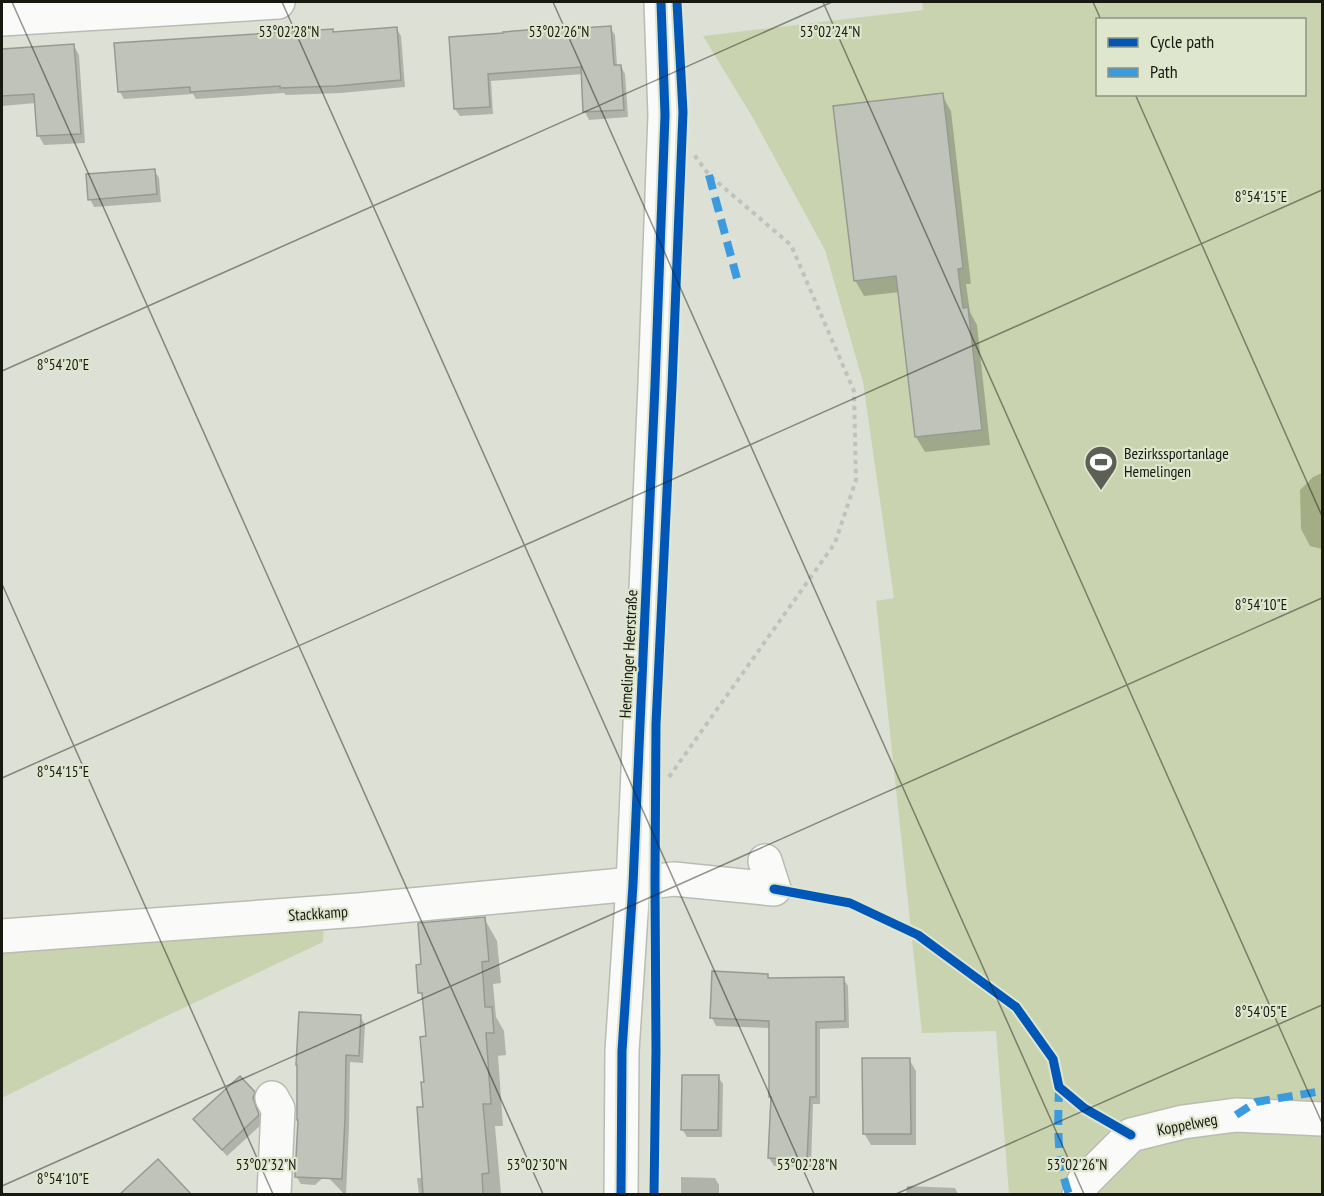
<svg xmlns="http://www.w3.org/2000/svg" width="1324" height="1196" font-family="'PT Sans Narrow',sans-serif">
  <rect width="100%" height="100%" fill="#dde0d4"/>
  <!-- green -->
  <g fill="#c9d3b0" fill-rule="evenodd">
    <path d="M922,2H1322V1194H1009L996,1031L922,1033L876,601L894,598L863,382L825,250L753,118L703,36L923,10ZM1098,20H1304V94H1098Z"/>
    <polygon points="324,918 323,942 160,1019 2,1098 2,946"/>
  </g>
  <!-- water -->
  <polygon fill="#a3ae85" points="1322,473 1322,549 1310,546 1301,529 1300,490 1313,477"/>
  <!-- shadow -->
  <g fill="#0003">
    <polygon points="396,28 401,36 405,87 341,93 286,95 284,93 196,99 193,94 124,99 120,92 334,33"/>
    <polygon points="610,28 615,35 617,66 621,66 625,74 628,117 589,120 585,112 583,74 491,81 493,114 460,116 455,109 451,38"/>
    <polygon points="74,46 79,55 85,143 44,145 39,136 36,103 2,106 2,51"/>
    <polygon points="942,95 951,111 971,284 966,284 970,312 977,325 990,445 925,452 916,437 900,292 864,296 855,280"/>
    <polygon points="154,170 159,178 161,202 94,207 90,199"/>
    <polygon points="484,918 497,941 501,983 493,984 496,1017 504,1031 506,1055 498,1056 503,1126 495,1126 501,1194 419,1194 417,1178 423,1178 428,1037 425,1000 420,992 423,965"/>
    <polygon points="713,973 767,975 769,979 843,978 848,986 849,1028 820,1029 820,1104 813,1104 811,1167 774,1166 769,1158 772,1100 770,1097 770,1028 716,1026 712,1018"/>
    <polygon points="360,1017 365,1024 363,1063 350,1062 349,1128 346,1194 344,1194 326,1175 315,1185 301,1184 296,1176"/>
    <polygon points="909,1059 916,1071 916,1145 871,1145 864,1133"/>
    <polygon points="718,1077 723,1084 722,1137 687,1137 682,1129"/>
    <polygon points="254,1093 258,1101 257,1107 262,1124 227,1156 200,1127 195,1119"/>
    <polygon points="158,1161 189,1194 129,1194 127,1190"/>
    <polygon points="681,1177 715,1178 719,1185 719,1194 681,1194"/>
    <polygon points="907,1186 955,1188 958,1194 906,1194"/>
  </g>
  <!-- building -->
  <g fill="#c0c3b9" stroke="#979a91" stroke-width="1.5">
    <polygon points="611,26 614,65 621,65 624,110 583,112 581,67 488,74 490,107 454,109 449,37 503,33 503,32 550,28 550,30"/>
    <polygon points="397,27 401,80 336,86 280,88 280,86 190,92 190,87 118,92 114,43 333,29 333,32"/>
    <polygon points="74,44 81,134 37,136 34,94 2,96 2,49"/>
    <polygon points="943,93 963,268 958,269 963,308 968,307 982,430 915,437 896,276 854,281 833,106"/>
    <polygon points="155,169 157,194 88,200 86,174"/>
    <polygon points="485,917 489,961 482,962 485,1007 492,1007 494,1033 486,1033 491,1104 483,1104 489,1173 482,1174 483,1194 423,1194 417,1107 423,1107 421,1082 424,1082 420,1037 426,1036 422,993 418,993 416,965 421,964 418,923"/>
    <polygon points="712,971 768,974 768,978 844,977 845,1021 816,1022 816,1097 810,1097 807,1160 768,1158 771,1097 769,1097 769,1021 710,1018"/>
    <polygon points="299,1012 361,1015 359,1056 346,1055 345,1119 342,1179 295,1177 298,1120 297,1120 297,1065 296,1065"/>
    <polygon points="862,1058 910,1058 911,1134 863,1134"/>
    <polygon points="682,1075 719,1075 718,1130 681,1130"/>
    <polygon points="240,1076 255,1092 253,1098 259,1115 222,1150 193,1119"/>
    <polygon points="158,1159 191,1194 120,1194"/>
  </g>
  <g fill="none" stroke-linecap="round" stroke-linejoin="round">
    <defs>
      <g id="minor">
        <polyline points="2,19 278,2"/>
        <polyline points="2,936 358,910 633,884 674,879 774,889 765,861"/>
        <polyline points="272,1098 278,1109 274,1194"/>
        <polyline points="1079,1194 1083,1183 1131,1135 1183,1122 1236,1115 1322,1119"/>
      </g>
      <polyline id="major" points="621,1194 622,1051 633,884 655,385 665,115 661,2"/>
    </defs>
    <!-- minor casing -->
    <use href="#minor" stroke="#b9bcb2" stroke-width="36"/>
    <!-- major casing -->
    <use href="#major" stroke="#b9bcb2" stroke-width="36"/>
    <!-- path -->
    <g stroke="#c0c2bd" stroke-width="4" stroke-dasharray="4.5 4.5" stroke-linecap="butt">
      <polyline points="669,777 835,543 856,480 854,391 791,245 709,175 693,153"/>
      <polyline points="654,1194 656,1027"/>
    </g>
    <!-- minor -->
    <use href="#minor" stroke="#fafaf9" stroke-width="33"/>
    <!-- major -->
    <use href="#major" stroke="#fafaf9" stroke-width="33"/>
    <!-- quiet -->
    <g stroke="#3b9bde" stroke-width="8" stroke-dasharray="15 8" stroke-linecap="butt">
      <polyline points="709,175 739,286"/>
      <path d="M1059,1087C1058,1123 1056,1160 1069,1194"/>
      <polyline points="1236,1115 1256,1102 1322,1091"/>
    </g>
    <defs>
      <g id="cycleway">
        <polyline points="774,889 850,903 918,935 1016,1007 1053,1059 1059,1087 1084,1108 1131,1135"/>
        <polyline points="621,1194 622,1051 633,884 655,385 665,115 661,2"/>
        <polyline points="654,1194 656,1050 655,882 656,724 672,386 683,112 677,2"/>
      </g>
    </defs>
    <!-- cycleway casing -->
    <use href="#cycleway" stroke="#dfe6ce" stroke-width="13"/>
    <!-- cycleway -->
    <use href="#cycleway" stroke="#0057b8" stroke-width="9"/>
  </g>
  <!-- ticks -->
  <path fill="none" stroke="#171911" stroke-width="1.5" stroke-opacity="0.45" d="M12,2L543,1194M282,2L814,1194M553,2L1084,1194M823,2L1322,1123M1093,2L1101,20M1135,94L1322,516M2,371L832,2M2,584L273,1194M2,778L1322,190M2,1186L1322,598M2,1191L3,1194M896,1194L1322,1005"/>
  <!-- icons -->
  <defs>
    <symbol id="stadium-pin" viewBox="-11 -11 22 30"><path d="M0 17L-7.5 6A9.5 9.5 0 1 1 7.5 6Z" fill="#5c5f55" stroke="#dfe6ce"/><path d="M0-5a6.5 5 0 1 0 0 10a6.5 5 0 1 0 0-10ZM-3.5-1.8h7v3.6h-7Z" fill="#fff"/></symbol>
  </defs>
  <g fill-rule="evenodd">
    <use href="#stadium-pin" x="1082" y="443" width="38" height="52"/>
  </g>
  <g text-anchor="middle" stroke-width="4.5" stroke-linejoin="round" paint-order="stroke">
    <!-- poi labels -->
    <g font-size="16" fill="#171911" stroke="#dfe6ce" text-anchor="start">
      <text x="1124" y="459">Bezirkssportanlage<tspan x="1124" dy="18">Hemelingen</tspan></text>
    </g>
    <!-- street labels -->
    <g font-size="16" fill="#171911" stroke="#dfe6ce">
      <text transform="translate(628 654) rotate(-87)" y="6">Hemelinger Heerstraße</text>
      <text transform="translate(318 913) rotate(-4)" y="6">Stackkamp</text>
      <text transform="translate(1187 1124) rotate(-11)" y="6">Koppelweg</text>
    </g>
  </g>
  <g font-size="15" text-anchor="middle" fill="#171911" stroke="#dfe6ce" stroke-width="4.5" stroke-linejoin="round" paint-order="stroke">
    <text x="289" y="37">53°02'28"N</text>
    <text x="559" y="37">53°02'26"N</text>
    <text x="830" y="37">53°02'24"N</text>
    <text x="1261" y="202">8°54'15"E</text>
    <text x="63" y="370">8°54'20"E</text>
    <text x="1261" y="610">8°54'10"E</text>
    <text x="63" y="777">8°54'15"E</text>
    <text x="1261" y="1017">8°54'05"E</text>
    <text x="266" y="1170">53°02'32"N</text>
    <text x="537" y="1170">53°02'30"N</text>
    <text x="807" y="1170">53°02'28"N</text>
    <text x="1077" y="1170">53°02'26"N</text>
    <text x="63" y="1184">8°54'10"E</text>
  </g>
  <!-- border -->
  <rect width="1324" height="1196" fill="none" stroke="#171911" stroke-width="6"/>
  <!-- legend -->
  <rect x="1096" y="18" width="210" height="78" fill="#dfe6ce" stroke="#8f9482" stroke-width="1.5"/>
  <rect x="1108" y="38" width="30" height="9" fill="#0057b8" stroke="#8f9482" stroke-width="1.5"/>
  <text x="1150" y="48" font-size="18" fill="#171911">Cycle path</text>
  <rect x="1108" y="68" width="30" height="9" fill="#3b9bde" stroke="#8f9482" stroke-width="1.5"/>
  <text x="1150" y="78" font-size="18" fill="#171911">Path</text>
</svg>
